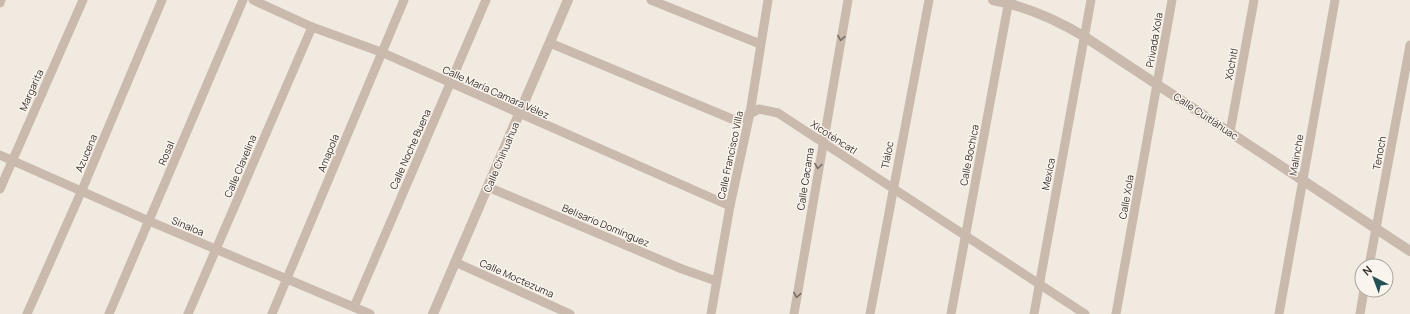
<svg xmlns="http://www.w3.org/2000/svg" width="1410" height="314" font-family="Manrope,sans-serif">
  <rect width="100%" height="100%" fill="#f1eae0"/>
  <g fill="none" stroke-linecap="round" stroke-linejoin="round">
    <!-- minor -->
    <g stroke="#c9baad" stroke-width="9">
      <polyline points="253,0 312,27 381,52 730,206"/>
      <polyline points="651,0 760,44"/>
      <polyline points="0,3 1,0"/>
      <polyline points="550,43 732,119 739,120 759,109 778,113 1085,314"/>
      <polyline points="1230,132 1254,0"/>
      <polyline points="0,155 149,221 370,314"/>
      <polyline points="488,187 682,269 716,281"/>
      <polyline points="0,189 83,0"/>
      <polyline points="455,262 570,314"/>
      <polyline points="1369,266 1410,45"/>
      <polyline points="354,307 486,0"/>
      <polyline points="27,314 82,190 162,0"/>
      <polyline points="109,314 243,0"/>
      <polyline points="188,314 312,27"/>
      <polyline points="272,314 404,0"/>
      <polyline points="711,314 730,206 750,113 768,0"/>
      <polyline points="794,314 848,0"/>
      <polyline points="870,314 929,0"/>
      <polyline points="951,314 1009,0"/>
      <polyline points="1034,314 1091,0"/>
      <polyline points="1116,314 1172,0"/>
      <polyline points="1279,314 1335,0"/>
      <polyline points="1360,314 1364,290"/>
    </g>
    <!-- tertiary -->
    <g stroke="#c9baad" stroke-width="10">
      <path d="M993,0C1025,6 1057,20 1085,37L1410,251"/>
      <polyline points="433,314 568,0"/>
    </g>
  </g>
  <!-- one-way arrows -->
  <defs><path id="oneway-chevron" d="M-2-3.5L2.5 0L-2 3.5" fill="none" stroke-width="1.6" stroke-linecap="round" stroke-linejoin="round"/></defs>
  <g stroke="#796e66">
    <use href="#oneway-chevron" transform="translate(841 38) rotate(100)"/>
    <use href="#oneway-chevron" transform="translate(818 166) rotate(99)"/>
    <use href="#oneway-chevron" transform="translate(797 295) rotate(99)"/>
  </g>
  <g text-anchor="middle" stroke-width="3" stroke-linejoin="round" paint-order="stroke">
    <!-- street labels -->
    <g font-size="10" fill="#382f2b" stroke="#f9f4ed">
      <text transform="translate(1154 40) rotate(-80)" y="4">Privada Xola</text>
      <text transform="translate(1231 64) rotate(-79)" y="4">Xóchitl</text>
      <text transform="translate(31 90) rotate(-66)" y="4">Margarita</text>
      <text transform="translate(496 92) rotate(24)" y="4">Calle María Camara Vélez</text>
      <text transform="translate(1206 116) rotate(34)" y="4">Calle Cuitláhuac</text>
      <text transform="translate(834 137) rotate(33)" y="4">Xicoténcatl</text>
      <text transform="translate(410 149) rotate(-66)" y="4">Calle Noche Buena</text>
      <text transform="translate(86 153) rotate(-67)" y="4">Azucena</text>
      <text transform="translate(166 153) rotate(-67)" y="4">Rosal</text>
      <text transform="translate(328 153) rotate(-68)" y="4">Amapola</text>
      <text transform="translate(1379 153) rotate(-79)" y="4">Tenoch</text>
      <text transform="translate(730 155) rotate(-78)" y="4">Calle Francisco Villa</text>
      <text transform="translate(887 155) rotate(-79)" y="4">Tláloc</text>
      <text transform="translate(969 155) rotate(-79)" y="4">Calle Bochica</text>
      <text transform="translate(1296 155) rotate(-80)" y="4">Malinche</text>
      <text transform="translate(501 157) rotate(-67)" y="4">Calle Chihuahua</text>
      <text transform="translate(240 166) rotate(-67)" y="4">Calle Clavelina</text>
      <text transform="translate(1048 174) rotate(-79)" y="4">Mexica</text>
      <text transform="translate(805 179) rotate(-81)" y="4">Calle Cacama</text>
      <text transform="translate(1126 197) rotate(-80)" y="4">Calle Xola</text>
      <text transform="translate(606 225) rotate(23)" y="4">Belisario Domínguez</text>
      <text transform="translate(188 226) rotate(23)" y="4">Sinaloa</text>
      <text transform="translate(517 278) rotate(24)" y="4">Calle Moctezuma</text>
    </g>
  </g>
  <!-- north arrow -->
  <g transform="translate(1374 278) rotate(318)"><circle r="19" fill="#f9f4ed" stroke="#aca59f"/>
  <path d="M0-3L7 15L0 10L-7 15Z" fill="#235256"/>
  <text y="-6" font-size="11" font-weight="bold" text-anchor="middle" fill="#382f2b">N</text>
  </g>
</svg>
